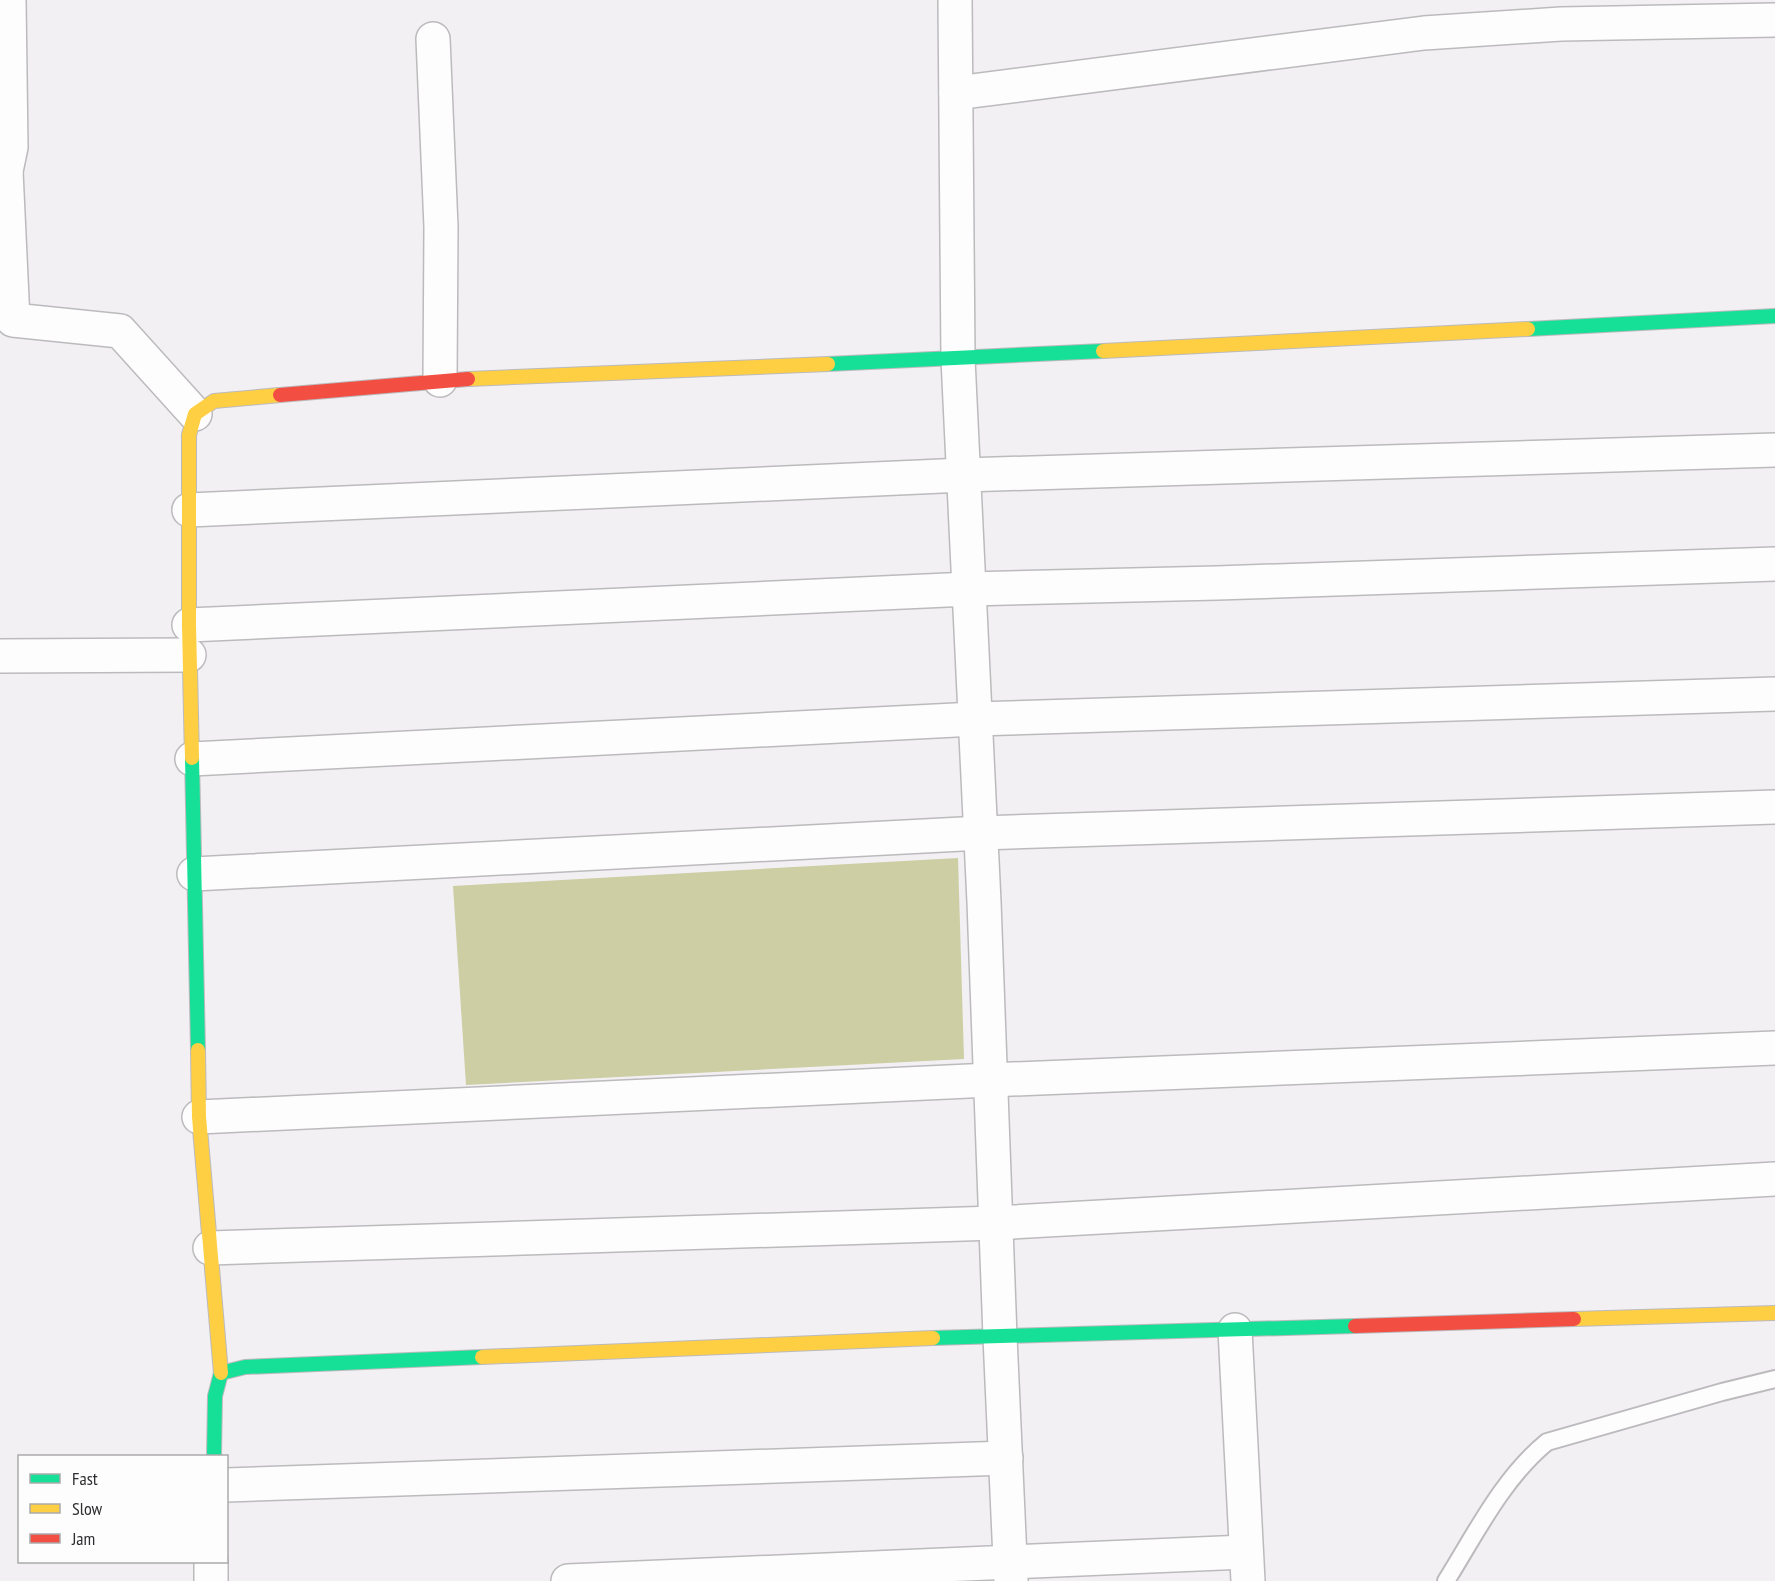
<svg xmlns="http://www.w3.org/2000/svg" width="1775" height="1581" font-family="'PT Sans Narrow',sans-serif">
  <rect width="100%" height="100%" fill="#f2f0f3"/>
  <!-- forest -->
  <polygon fill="#cdcea4" points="958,858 964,1059 466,1085 453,886"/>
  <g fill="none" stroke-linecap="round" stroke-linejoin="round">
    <defs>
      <path id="lane" d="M1446,1581C1476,1533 1503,1478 1547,1442L1722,1392L1775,1379"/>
      <g id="street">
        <polyline points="955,0 958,359 984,902 1000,1337 1011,1581"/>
        <polyline points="433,39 441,227 440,380"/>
        <polyline points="956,93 1424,33 1561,24 1775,20"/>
        <polyline points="6,171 13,320 120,331 195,414"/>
        <polyline points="0,172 6,171 11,147 9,0"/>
        <polyline points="189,510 964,475 1775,450"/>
        <polyline points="189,625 969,589 1217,583 1775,564"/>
        <polyline points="0,656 189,655"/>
        <polyline points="192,759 975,719 1775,694"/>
        <polyline points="194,874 981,833 1775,807"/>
        <polyline points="199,1117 990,1080 1775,1048"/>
        <polyline points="210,1248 995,1223 1775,1179"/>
        <polyline points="1235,1330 1248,1581"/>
        <polyline points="226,1485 1006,1458"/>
        <polyline points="211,1581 211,1562"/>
        <polyline points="568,1581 1245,1552"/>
      </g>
      <g id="fast">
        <polyline points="1528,329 1775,316"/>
        <polyline points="828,364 1103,351"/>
        <polyline points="192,758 198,1050"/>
        <polyline points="933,1338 1355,1326"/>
        <polyline points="214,1456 215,1396 221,1373 245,1367 482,1357"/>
      </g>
      <g id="slow">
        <polyline points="1103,351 1528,329"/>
        <polyline points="468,379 828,364"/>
        <polyline points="192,758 189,625 189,435 195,414 214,401 280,395"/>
        <polyline points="198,1050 199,1117 221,1373"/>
        <polyline points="1574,1319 1775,1313"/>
        <polyline points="482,1357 933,1338"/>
      </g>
      <g id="jam">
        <polyline points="280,395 468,379"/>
        <polyline points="1355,1326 1574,1319"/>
      </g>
    </defs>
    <!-- lane casing -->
    <use href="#lane" stroke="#bcbabd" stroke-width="20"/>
    <!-- street casing -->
    <use href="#street" stroke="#bcbabd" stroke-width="36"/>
    <!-- fast casing -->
    <use href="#fast" stroke="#bcbabd" stroke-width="16"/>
    <!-- slow casing -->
    <use href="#slow" stroke="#bcbabd" stroke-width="16"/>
    <!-- jam casing -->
    <use href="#jam" stroke="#bcbabd" stroke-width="16"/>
    <!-- lane -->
    <use href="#lane" stroke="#fdfdfd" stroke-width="16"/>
    <!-- street -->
    <use href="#street" stroke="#fdfdfd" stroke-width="33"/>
    <!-- fast -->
    <use href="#fast" stroke="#16e098" stroke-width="14"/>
    <!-- slow -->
    <use href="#slow" stroke="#ffcf43" stroke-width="14"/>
    <!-- jam -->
    <use href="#jam" stroke="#f24e42" stroke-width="14"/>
  </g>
  <!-- legend -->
  <rect x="18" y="1455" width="210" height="108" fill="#fefdfe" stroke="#abaaab" stroke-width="1.5"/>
  <rect x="30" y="1474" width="30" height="9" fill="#16e098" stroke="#abaaab" stroke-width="1.5"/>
  <text x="72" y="1485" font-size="18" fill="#2e2d2f">Fast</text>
  <rect x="30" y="1504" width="30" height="9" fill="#ffcf43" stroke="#abaaab" stroke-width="1.5"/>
  <text x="72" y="1515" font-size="18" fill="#2e2d2f">Slow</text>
  <rect x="30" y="1534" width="30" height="9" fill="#f24e42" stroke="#abaaab" stroke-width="1.5"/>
  <text x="72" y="1545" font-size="18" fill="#2e2d2f">Jam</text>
</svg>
